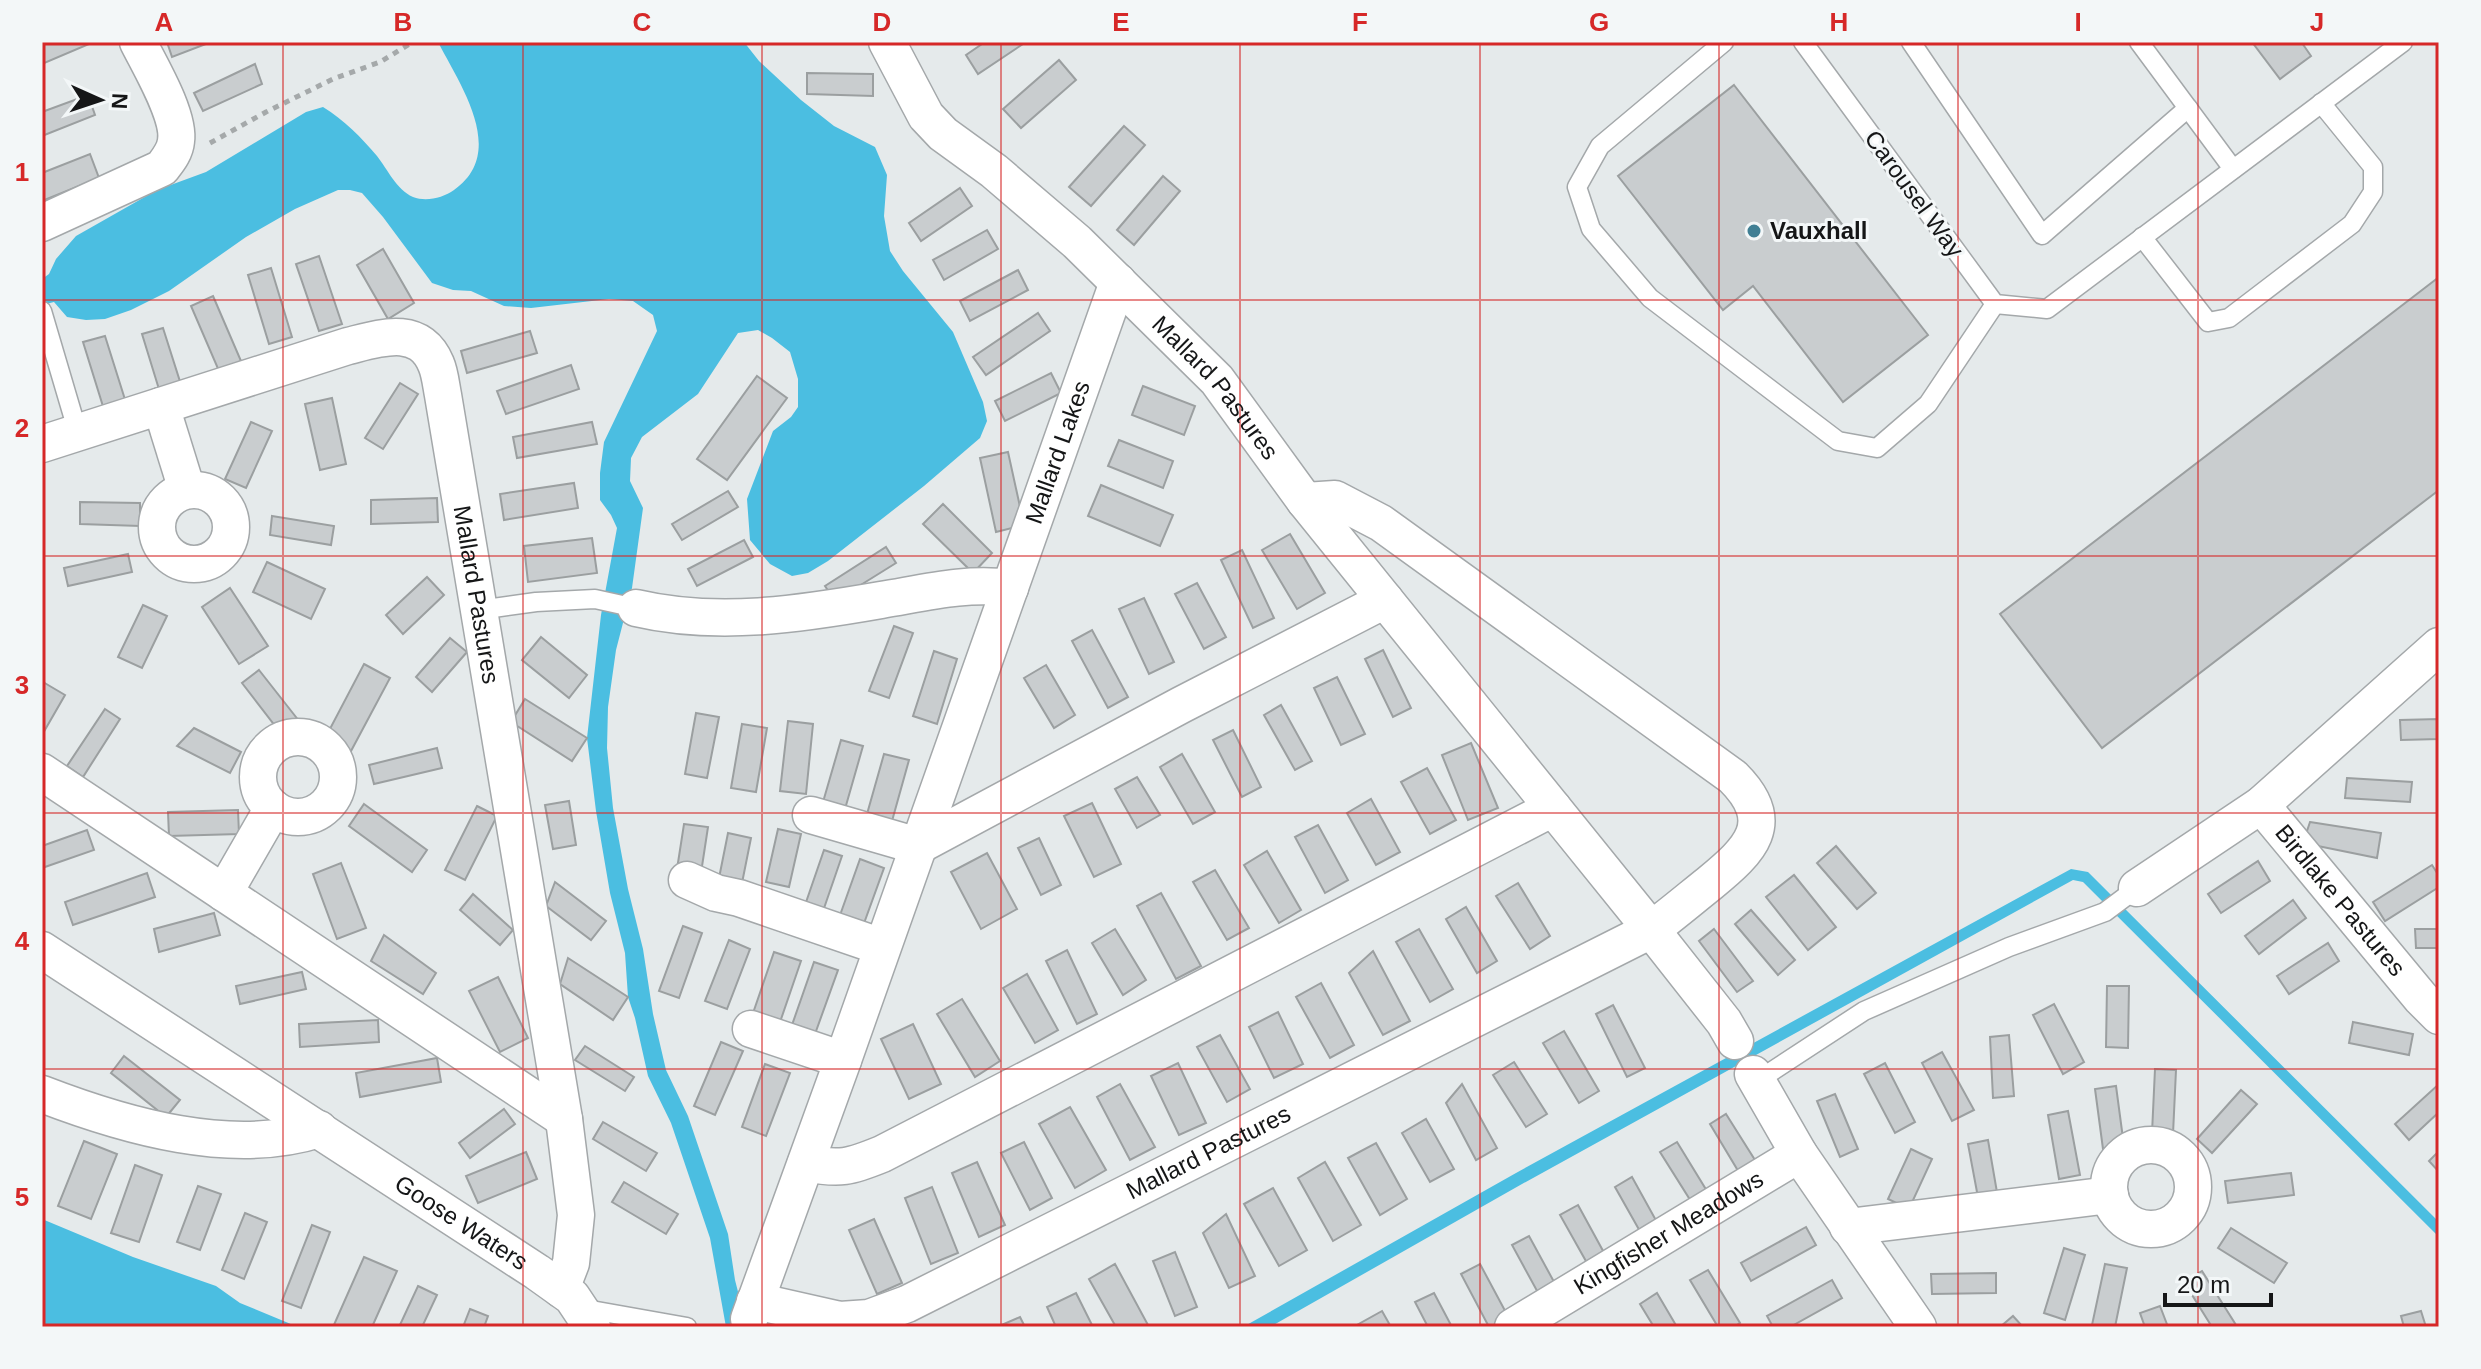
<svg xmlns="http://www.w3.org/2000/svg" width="2481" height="1369" font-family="Arial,sans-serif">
  <rect width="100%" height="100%" fill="#e5eaeb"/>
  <!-- water -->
  <g fill="#4bbee1">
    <path d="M438,42H744L759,61L801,100L834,126L875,147L887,175L884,216L890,251L903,271L953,332L983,402L987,421L980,438L924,486L828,561L808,573L792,576L770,564L750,540L747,499L773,431L791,417L798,407V379L790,352L772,338L758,330L738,333L698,394L642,437L631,458L630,481L643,508L632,588L616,650L608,707L607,748L613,808L628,889L643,949L653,1014L666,1070L688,1116L728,1234L735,1280L747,1327H726L710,1238L671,1123L648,1076L635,1018L628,997L625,953L610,893L596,811L587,738L601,615L617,528L611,515L600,500V473L604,442L657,331L653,315L633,301L609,299L531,308L504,306L471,291L453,290L432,283L383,217L362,193L350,190H338L295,209L246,237L169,291L131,310L105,319L86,320L67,317L54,302L42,305V279L49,274L56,259L76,236L157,190L206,172L306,112L323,107C344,120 361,137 377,156C388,170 396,189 413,197C426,202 443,198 454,190C508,152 460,85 438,42Z"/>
    <polygon points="2071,869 2088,872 2439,1222 2439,1237 2083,882 2073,880 1522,1184 1270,1327 1243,1327 1516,1173"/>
    <polygon points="42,1219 133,1257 216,1286 240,1303 298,1327 42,1327"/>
  </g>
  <!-- building -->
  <g fill="#c9cdcf" stroke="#9b9fa0" stroke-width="2">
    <polygon points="43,42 88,42 89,44 42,64"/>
    <polygon points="167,42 211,42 172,57"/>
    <polygon points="985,42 1026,42 978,74 966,55"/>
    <polygon points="2252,42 2304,42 2302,43 2311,56 2280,79"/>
    <polygon points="1059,60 1076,80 1021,128 1003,109"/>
    <polygon points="255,64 262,84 203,111 194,93"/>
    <polygon points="807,73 873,74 873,96 807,94"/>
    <polygon points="1734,85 1928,335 1843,402 1753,286 1723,310 1618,176"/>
    <polygon points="88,95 95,115 42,136 42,112"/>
    <polygon points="1124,126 1145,145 1091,206 1069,187"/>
    <polygon points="90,154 99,178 42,201 42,173"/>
    <polygon points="1163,176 1180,191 1134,245 1117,230"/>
    <polygon points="960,188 972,206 921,241 909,223"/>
    <polygon points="987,230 998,249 944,280 933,260"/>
    <polygon points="383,249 414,303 388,319 357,265"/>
    <polygon points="319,256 342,324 319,331 296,264"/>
    <polygon points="271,268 292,337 269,344 248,275"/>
    <polygon points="1018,270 1028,290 970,321 960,301"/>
    <polygon points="2439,277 2439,490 2102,748 2000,614"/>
    <polygon points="213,296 241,361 219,371 191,306"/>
    <polygon points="1038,313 1050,331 986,375 973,357"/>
    <polygon points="163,328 183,391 162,399 142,334"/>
    <polygon points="530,331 537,353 467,373 461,351"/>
    <polygon points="105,336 128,409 106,416 83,342"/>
    <polygon points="571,365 579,389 506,414 497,391"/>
    <polygon points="1051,373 1061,393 1005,421 995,401"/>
    <polygon points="757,376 787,398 727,480 697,459"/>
    <polygon points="400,383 418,394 383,449 365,438"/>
    <polygon points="1143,386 1195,406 1184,435 1132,415"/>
    <polygon points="332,398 346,464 320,470 305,404"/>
    <polygon points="251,422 272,431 246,488 225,479"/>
    <polygon points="592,422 597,444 517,458 513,437"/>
    <polygon points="1119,440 1173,461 1163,488 1108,466"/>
    <polygon points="1008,452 1024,525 996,532 980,458"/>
    <polygon points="574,483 578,508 504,520 500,494"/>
    <polygon points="1101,485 1173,515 1160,546 1088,516"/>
    <polygon points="728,491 738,507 682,540 672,524"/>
    <polygon points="437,498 438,522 371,524 371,500"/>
    <polygon points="80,502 140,503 140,526 80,524"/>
    <polygon points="943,504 992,553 973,573 923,524"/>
    <polygon points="272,516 334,526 331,545 270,535"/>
    <polygon points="1290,534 1325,593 1297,609 1262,550"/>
    <polygon points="592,538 597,573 528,582 524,546"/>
    <polygon points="744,540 753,557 697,586 688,569"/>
    <polygon points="886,547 896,563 835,601 825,586"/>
    <polygon points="1242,550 1274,618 1253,628 1221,560"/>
    <polygon points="128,554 132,572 68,586 64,568"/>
    <polygon points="267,562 325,589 311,619 253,592"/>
    <polygon points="427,577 444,595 403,634 386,615"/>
    <polygon points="1197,583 1226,637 1204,649 1175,594"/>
    <polygon points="230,588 268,646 239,664 202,607"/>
    <polygon points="1144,598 1174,662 1149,674 1119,609"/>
    <polygon points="143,605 167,616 142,668 118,657"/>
    <polygon points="894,626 913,633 889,698 869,691"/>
    <polygon points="1092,630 1128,697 1108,708 1072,641"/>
    <polygon points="541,637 587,675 569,698 522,660"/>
    <polygon points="450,638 467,652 432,692 416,677"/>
    <polygon points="1383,650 1411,708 1393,717 1365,659"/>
    <polygon points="934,651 957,659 937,724 913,716"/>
    <polygon points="364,664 390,678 351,751 322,744"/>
    <polygon points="1046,665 1075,715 1054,728 1024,678"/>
    <polygon points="259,670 303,726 286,740 242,683"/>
    <polygon points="1337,677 1365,734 1341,745 1314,688"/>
    <polygon points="43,682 65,695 42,735 42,685"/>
    <polygon points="525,699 587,738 572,761 511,722"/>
    <polygon points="1281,705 1312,761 1295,770 1264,715"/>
    <polygon points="105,709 120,719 83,777 67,766"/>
    <polygon points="696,713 719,717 707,778 685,774"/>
    <polygon points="2439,719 2439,739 2401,740 2400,720"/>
    <polygon points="788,721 813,724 806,794 780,791"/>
    <polygon points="742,724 767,728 756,792 731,788"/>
    <polygon points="194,728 241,752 230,773 177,746"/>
    <polygon points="1233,730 1261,787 1242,797 1213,740"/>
    <polygon points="841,740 863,746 845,809 823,802"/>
    <polygon points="1471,743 1498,808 1468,820 1442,755"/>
    <polygon points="437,748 442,768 374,784 369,765"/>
    <polygon points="884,754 909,760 892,821 867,814"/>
    <polygon points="1182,754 1215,812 1193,824 1160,767"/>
    <polygon points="1427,768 1456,820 1430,834 1401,782"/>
    <polygon points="1137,777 1160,815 1137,828 1115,789"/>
    <polygon points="2347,778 2412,782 2410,802 2345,798"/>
    <polygon points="1371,799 1400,852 1376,865 1347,813"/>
    <polygon points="569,801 576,845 553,849 545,805"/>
    <polygon points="1092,803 1121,864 1094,877 1064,816"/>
    <polygon points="364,804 427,850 412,872 349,826"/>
    <polygon points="477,806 497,816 465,880 445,870"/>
    <polygon points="238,810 239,834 169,836 168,812"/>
    <polygon points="2310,822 2381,833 2377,858 2303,843"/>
    <polygon points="684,824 708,827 699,886 675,882"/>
    <polygon points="1318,825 1348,880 1325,893 1295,837"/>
    <polygon points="778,829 801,834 789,887 766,882"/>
    <polygon points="87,830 94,850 42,868 42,846"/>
    <polygon points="728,833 751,838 739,898 716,893"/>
    <polygon points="1039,838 1061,885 1041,895 1018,848"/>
    <polygon points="1836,846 1876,893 1857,909 1817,863"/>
    <polygon points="824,850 842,856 822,914 804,908"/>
    <polygon points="1267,851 1301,910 1279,923 1244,865"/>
    <polygon points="987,853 1017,909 981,929 951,872"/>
    <polygon points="860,859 884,868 863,926 839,918"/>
    <polygon points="2258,861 2270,881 2221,913 2208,894"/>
    <polygon points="341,863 366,928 337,939 313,874"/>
    <polygon points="2432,865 2439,876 2439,887 2385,921 2373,902"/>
    <polygon points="1215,870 1249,928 1227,940 1193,882"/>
    <polygon points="147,873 155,897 73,925 65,902"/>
    <polygon points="1794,875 1836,927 1808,950 1766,897"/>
    <polygon points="555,882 606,921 591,940 546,906"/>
    <polygon points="1518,883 1550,936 1530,949 1496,896"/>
    <polygon points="1161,893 1201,966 1176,979 1137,906"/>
    <polygon points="473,894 513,930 500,945 460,910"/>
    <polygon points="2293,900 2306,918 2259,954 2245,936"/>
    <polygon points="1466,907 1497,961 1477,973 1446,919"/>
    <polygon points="1751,910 1795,960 1778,975 1735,924"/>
    <polygon points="214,913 220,935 159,952 154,929"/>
    <polygon points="683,926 702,933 679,998 659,991"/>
    <polygon points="1115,929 1146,980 1123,995 1092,943"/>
    <polygon points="1419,929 1453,989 1430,1002 1396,942"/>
    <polygon points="1714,929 1753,981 1737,992 1699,941"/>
    <polygon points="2415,929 2439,929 2439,948 2416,948"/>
    <polygon points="384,935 436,973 423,994 371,961"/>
    <polygon points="729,940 750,949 727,1009 705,1001"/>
    <polygon points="2328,943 2339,961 2289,994 2277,976"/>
    <polygon points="1067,950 1097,1014 1077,1024 1046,961"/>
    <polygon points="1373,951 1410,1021 1383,1035 1349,973"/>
    <polygon points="774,952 801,961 779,1025 752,1016"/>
    <polygon points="568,958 628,997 613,1020 560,984"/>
    <polygon points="814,962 838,970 815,1034 792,1025"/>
    <polygon points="302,972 306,989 240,1004 236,986"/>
    <polygon points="1027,974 1058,1030 1035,1043 1003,988"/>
    <polygon points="498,977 528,1038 500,1052 469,991"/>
    <polygon points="1321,983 1354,1045 1330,1058 1296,997"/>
    <polygon points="2107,986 2129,986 2128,1048 2106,1047"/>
    <polygon points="962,999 1000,1061 975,1077 937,1014"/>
    <polygon points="2054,1004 2084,1062 2063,1074 2033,1015"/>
    <polygon points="1613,1005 1645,1068 1627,1077 1596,1014"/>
    <polygon points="1278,1012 1303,1064 1274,1078 1249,1027"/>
    <polygon points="378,1020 379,1042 300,1047 299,1024"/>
    <polygon points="2353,1022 2413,1034 2409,1055 2349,1043"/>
    <polygon points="913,1024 941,1084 909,1099 881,1039"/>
    <polygon points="1564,1031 1599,1091 1579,1103 1543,1043"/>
    <polygon points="1220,1035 1250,1089 1227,1102 1197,1047"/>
    <polygon points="2009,1035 2014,1096 1993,1098 1990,1037"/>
    <polygon points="721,1042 743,1051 715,1115 694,1106"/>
    <polygon points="585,1046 634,1077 625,1091 575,1060"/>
    <polygon points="1942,1052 1974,1110 1952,1121 1922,1063"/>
    <polygon points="124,1056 180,1100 166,1117 111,1073"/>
    <polygon points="437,1058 441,1082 360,1097 356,1073"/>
    <polygon points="1514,1062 1547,1114 1526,1127 1493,1075"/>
    <polygon points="1178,1063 1206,1123 1179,1135 1151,1076"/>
    <polygon points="1885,1063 1915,1122 1895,1133 1864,1074"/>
    <polygon points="765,1064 790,1073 766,1136 742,1127"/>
    <polygon points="2155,1069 2176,1070 2173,1134 2152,1133"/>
    <polygon points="1120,1084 1155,1147 1130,1160 1097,1097"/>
    <polygon points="1462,1084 1497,1148 1476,1160 1446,1103"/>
    <polygon points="2439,1084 2439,1112 2409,1140 2395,1124"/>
    <polygon points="2116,1086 2124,1146 2103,1149 2095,1089"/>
    <polygon points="2241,1090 2257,1104 2212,1153 2197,1139"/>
    <polygon points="1835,1094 1858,1149 1840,1157 1817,1101"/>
    <polygon points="1070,1107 1106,1170 1075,1188 1039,1124"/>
    <polygon points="504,1109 515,1124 470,1158 459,1143"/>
    <polygon points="2068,1111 2080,1175 2059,1179 2048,1115"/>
    <polygon points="1726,1114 1760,1168 1743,1179 1710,1124"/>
    <polygon points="1426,1119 1454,1169 1430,1182 1402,1133"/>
    <polygon points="603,1122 657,1153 646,1171 593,1139"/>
    <polygon points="1988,1140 1999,1204 1980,1208 1968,1144"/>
    <polygon points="84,1141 117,1154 91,1219 58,1206"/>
    <polygon points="1024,1142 1052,1198 1030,1210 1001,1153"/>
    <polygon points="1677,1142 1710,1196 1694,1206 1660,1152"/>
    <polygon points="1376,1143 1407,1199 1380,1215 1348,1158"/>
    <polygon points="1911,1149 1932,1159 1909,1209 1888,1199"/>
    <polygon points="2439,1151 2439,1172 2429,1161"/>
    <polygon points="526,1152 537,1179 478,1203 466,1176"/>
    <polygon points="977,1162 1005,1225 979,1237 952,1173"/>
    <polygon points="1325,1162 1361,1225 1333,1241 1298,1178"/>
    <polygon points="135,1165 162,1175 139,1242 111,1233"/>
    <polygon points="2291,1173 2294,1195 2228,1203 2225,1181"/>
    <polygon points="1632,1177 1663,1233 1646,1242 1615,1187"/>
    <polygon points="624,1182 678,1214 666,1234 612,1202"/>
    <polygon points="198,1186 221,1194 200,1250 177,1242"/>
    <polygon points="932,1187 958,1253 931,1264 905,1198"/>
    <polygon points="1273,1188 1307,1250 1279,1266 1244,1204"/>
    <polygon points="1578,1205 1608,1260 1591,1270 1560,1215"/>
    <polygon points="245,1213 267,1222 244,1279 222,1270"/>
    <polygon points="1226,1214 1255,1276 1229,1288 1203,1233"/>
    <polygon points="874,1219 902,1283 877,1294 849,1230"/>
    <polygon points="312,1225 330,1232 301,1308 282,1301"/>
    <polygon points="1806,1227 1816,1245 1751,1281 1741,1263"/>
    <polygon points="2231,1228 2287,1263 2274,1283 2218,1248"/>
    <polygon points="1529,1236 1559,1291 1542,1300 1512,1245"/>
    <polygon points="2064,1248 2085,1255 2065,1320 2044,1313"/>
    <polygon points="1175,1252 1197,1307 1175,1316 1153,1261"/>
    <polygon points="364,1257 397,1271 372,1327 333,1327"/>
    <polygon points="1115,1264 1148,1325 1144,1327 1116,1327 1089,1279"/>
    <polygon points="1480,1264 1510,1320 1496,1327 1489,1327 1461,1274"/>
    <polygon points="2105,1264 2127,1268 2115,1327 2092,1325"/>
    <polygon points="1708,1270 1740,1323 1733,1327 1718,1327 1690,1280"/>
    <polygon points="2202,1271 2236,1325 2233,1327 2212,1327 2184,1282"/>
    <polygon points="1996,1273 1996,1293 1932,1294 1931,1274"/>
    <polygon points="1832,1280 1842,1298 1790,1327 1773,1327 1767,1316"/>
    <polygon points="418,1286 437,1295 422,1327 399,1327"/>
    <polygon points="1076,1293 1093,1327 1056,1327 1047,1307"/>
    <polygon points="1434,1293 1452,1327 1428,1327 1415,1302"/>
    <polygon points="1657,1293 1677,1327 1654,1327 1640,1304"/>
    <polygon points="2160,1306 2168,1327 2145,1327 2140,1313"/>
    <polygon points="470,1309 488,1316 484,1327 463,1327"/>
    <polygon points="1382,1311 1391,1327 1359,1327 1357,1325"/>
    <polygon points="2421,1311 2426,1327 2404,1327 2401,1316"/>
    <polygon points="2013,1316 2023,1327 2000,1327"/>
    <polygon points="1020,1317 1025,1327 997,1327"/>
  </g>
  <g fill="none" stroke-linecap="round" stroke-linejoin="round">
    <defs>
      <g id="service">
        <polyline points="1724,42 1600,146 1577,187 1591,229 1650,298 1838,441 1877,448 1928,404 1995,304"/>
        <polyline points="1803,42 1995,304 2047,309 2403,42"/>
        <polyline points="1911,42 2042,235 2188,108"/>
        <polyline points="2139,42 2233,169"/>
        <polyline points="2142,237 2208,322 2229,318 2352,224 2373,192 2373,167 2321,103"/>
        <polyline points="42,311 78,433"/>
        <polyline points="479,610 536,602 595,599 636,608"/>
        <polyline points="1757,1081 1864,1011 2009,947 2105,912 2137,888"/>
        <polyline points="580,1308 687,1327"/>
      </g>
      <g id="minor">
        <path id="s1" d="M887,42L926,116L943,134L994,171L1077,242L1217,380L1305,501L1646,923L1724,1022L1735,1041"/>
        <path d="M42,223L162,168C168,160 175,152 176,141C180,116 150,66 138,42"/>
        <polyline points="161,406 187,490"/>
        <path id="s2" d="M42,444L348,346C380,338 419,324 436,364C440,373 441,385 443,395L564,1119L576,1215L571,1263L561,1289"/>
        <circle cx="194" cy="527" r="37"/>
        <path d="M636,608C717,627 801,614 881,600C924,593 966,582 1010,588"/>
        <circle cx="298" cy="777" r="40"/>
        <polyline points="42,772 564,1119"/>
        <path id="s3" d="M2261,805L2421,998L2439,1016"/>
        <polyline points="811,815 918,846 1181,705 1385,600"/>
        <polyline points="687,880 716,893 739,898 882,947"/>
        <polyline points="2137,888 2261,805 2439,646"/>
        <polyline points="224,893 273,808"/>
        <path id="s4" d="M42,950L537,1272L572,1297L592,1327"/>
        <polyline points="751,1029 843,1060"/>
        <polyline points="1753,1074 1799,1154 1918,1327"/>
        <path d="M42,1094C125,1126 232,1157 319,1129"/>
        <circle cx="2151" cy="1187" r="42"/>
        <path d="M806,1163C840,1170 850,1167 882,1154L1553,808"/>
        <polyline points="1848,1227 2110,1195"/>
        <path id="s5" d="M755,1301L840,1320L869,1318L907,1304L1651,930C1671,915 1690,899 1710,883C1750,850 1779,823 1733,777L1381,523L1335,499L1305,501"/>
        <path id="s6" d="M749,1319L843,1060L1118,282"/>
        <path id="s7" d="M1513,1327L1799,1154"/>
      </g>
    </defs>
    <!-- service casing -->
    <use href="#service" stroke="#a4a8aa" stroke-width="21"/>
    <!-- minor casing -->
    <use href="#minor" stroke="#a4a8aa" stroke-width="39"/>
    <!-- path -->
    <polyline stroke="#a5a9aa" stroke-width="5" stroke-dasharray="6 6" stroke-linecap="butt" points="210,143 266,112 333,79 380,62 413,42"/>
    <!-- service -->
    <use href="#service" stroke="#fff" stroke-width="18"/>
    <!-- minor -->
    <use href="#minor" stroke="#fff" stroke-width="36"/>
  </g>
  <!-- grid -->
  <path fill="none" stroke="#d62828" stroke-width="2" stroke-opacity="0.55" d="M283,42V1327M523,42V1327M762,42V1327M1001,42V1327M1240,42V1327M1480,42V1327M1719,42V1327M1958,42V1327M2198,42V1327M42,300H2439M42,556H2439M42,813H2439M42,1069H2439"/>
  <!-- markers -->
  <circle fill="#407f94" stroke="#f3f7f8" stroke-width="3" cx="1754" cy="231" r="8"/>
  <g text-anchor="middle" stroke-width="6" stroke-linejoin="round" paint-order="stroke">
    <!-- street labels -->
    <g font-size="24" fill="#151617" stroke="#f3f7f8">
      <text transform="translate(1914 194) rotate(54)" y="8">Carousel Way</text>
      <text dy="8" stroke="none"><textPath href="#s1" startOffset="482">Mallard Pastures</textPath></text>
      <text dy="8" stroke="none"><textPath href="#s6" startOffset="920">Mallard Lakes</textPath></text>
      <text dy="8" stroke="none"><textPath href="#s2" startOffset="656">Mallard Pastures</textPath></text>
      <text dy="8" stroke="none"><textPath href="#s3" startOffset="124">Birdlake Pastures</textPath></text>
      <text dy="8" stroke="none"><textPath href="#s5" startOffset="494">Mallard Pastures</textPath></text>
      <text dy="8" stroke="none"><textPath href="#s4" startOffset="500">Goose Waters</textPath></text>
      <text dy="8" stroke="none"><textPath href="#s7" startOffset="182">Kingfisher Meadows</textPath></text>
    </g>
    <!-- poi labels -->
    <g font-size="24" font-weight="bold" fill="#151617" stroke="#f3f7f8" text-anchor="start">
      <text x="1770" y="239">Vauxhall</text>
    </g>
  </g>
  <!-- border -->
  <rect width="2481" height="1369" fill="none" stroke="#f3f7f8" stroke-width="88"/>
  <!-- north arrow -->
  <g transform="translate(100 100) rotate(93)" stroke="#f3f7f8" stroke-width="6" paint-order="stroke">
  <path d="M0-6L14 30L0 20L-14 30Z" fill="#151617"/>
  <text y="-12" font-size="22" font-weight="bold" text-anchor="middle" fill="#151617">N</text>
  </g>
  <!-- scale -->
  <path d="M2165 1293v12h106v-12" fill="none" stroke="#151617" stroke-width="4"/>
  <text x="2177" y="1293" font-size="24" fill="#151617" stroke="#f3f7f8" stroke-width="6" paint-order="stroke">20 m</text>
  <rect x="44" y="44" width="2393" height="1281" fill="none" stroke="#d62828" stroke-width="3"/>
  <g font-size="26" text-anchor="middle" font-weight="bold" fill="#d62828">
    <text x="164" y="31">A</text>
    <text x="403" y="31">B</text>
    <text x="642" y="31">C</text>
    <text x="882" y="31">D</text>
    <text x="1121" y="31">E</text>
    <text x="1360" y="31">F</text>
    <text x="1599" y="31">G</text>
    <text x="1839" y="31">H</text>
    <text x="2078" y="31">I</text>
    <text x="2317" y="31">J</text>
    <text x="22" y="181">1</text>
    <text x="22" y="437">2</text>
    <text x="22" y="694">3</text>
    <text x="22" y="950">4</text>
    <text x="22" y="1206">5</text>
  </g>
</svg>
